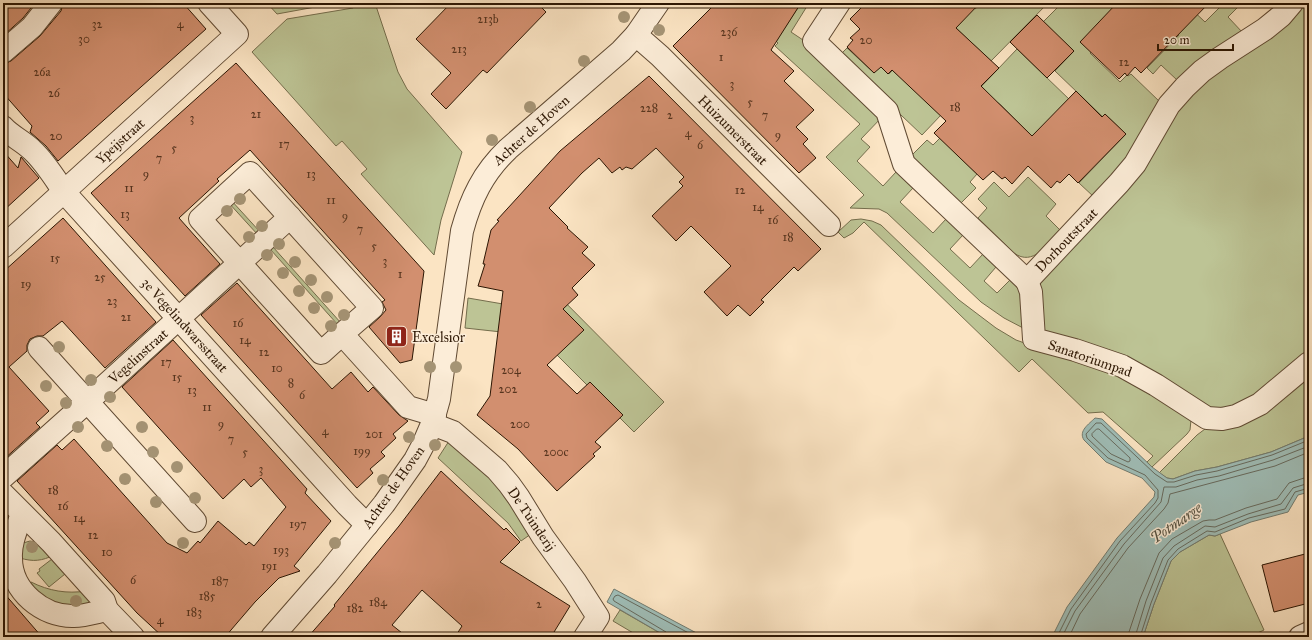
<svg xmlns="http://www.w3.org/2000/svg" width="1312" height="640" font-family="'IM FELL Great Primer',serif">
  <rect width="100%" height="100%" fill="#fbe4c3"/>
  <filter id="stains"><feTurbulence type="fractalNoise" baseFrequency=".005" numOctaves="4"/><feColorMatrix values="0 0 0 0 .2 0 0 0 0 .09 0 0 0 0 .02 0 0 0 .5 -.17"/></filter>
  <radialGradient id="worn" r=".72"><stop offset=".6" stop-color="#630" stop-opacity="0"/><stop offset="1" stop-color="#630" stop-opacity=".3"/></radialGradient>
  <!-- green -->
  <g fill="#bdc495" stroke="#746d4c">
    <polygon points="267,3 337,3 277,14"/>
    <polygon points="359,3 375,3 398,72 407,89 462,152 441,220 434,255 361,174 367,169 342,141 336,146 252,52 287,19 353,8"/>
    <polygon points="801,3 809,3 791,32 806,42 883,116 861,139 870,147 857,161 883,186 896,172 913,188 900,202 933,233 946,219 963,235 950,249 970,268 983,254 996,267 984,281 997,293 1010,280 1020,290 1025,329 1004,318 981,302 887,213 879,209 850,208 864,195 826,157 860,124 775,46 778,43 776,41"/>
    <polygon points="982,3 1048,3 991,61 954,26 973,7 975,9"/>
    <polygon points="1062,3 1119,3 1101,41 1090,53 1120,82 1127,75 1128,76 1131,74 1160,102 1120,168 1094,197 1079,183 1126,134 1106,115 1103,117 1055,71 1074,51 1043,22"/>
    <polygon points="1224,3 1242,3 1228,17 1243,33 1177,80 1161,65 1153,74 1147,68 1179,35 1168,23 1186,4 1205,22"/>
    <polygon points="1303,3 1309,3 1309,353 1248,404 1211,410 1044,333 1039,284 1191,93 1299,10"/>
    <polygon points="925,37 941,115 922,135 839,56 847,48 874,73 877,63 889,74"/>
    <polygon points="1017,49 1071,101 1032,136 1001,105 979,89"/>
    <polygon points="940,138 977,174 970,182 976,188 961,203 911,156 927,140 933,145"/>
    <path d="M1028,177L1056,204L1046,216L1061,231C1048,244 1033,267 1014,253L978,218L987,208L978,199L994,182L1009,197Z"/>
    <polygon points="230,199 261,233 258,235 227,201"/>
    <polygon points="861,219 872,221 881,225 959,300 996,328 1016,340 1033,346 1122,373 1191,420 1190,430 1187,434 1152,467 1147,462 1153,456 1103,412 1088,413 1032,359 1019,372 864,222 853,233 844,238 838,232 851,220"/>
    <polygon points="273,247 341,323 338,325 270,249"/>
    <polygon points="536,273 664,402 634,432 538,336 465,328 468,298 503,304"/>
    <polygon points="1309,371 1309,382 1305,385 1309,393 1309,436 1271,452 1217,467 1195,471 1173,479 1167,478 1159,473 1197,435 1205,429"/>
    <polygon points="449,441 495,482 531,534 521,541 508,523 438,458"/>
    <polygon points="1220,534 1264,630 1249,637 1143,637 1154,604 1171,561 1180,552 1209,535 1215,536"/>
    <path d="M30,541L36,542L54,555C42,561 33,562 20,558L23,543Z"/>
    <polygon points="52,559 65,574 49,587 37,573 40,571 39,569"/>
    <path d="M31,582C49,591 67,594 86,591L99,605L63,608L27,587Z"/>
    <polygon points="620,610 667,637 640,637 613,621"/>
  </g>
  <!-- water -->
  <g fill="#9fbeb8" stroke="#717b70">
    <path d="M1095,418L1102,419L1152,467L1167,478L1173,479L1195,471L1217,467L1271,452L1309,436V492L1298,495L1288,512L1251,522L1215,536L1209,535L1180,552L1171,561L1154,604L1143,637H1052L1067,607L1096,567L1117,538L1154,497L1155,492L1142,478L1106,462L1084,440C1078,431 1089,424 1095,418Z"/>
    <polygon points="614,589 704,637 667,637 607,602"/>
  </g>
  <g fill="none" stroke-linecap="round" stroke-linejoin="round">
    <!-- shore -->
    <g stroke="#666a5e" stroke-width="1">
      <polygon points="1097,429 1099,429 1130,458 1130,461 1128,462 1111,454 1092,436 1092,434"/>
      <polyline points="668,637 666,632 614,601 613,599 615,596 618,595 696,637"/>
      <polyline points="1057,637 1071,609 1120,541 1155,503 1158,498 1158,490 1145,475 1108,458 1087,438 1086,434 1096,423 1101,423 1155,474 1167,482 1174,482 1196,475 1217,471 1272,455 1309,440"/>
      <polyline points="1062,637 1075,611 1124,544 1161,502 1164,487 1176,487 1197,480 1219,476 1273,460 1309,446"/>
      <polyline points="1069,637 1080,614 1128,548 1164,509 1168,503 1170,494 1275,466 1309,452"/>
      <polyline points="1129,637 1129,632 1140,599 1159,553 1172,539 1203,521 1209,520 1215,520 1246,508 1277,499 1289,483 1304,478 1309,477"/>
      <polyline points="1135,637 1146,601 1163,558 1174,546 1205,526 1215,527 1248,514 1281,504 1293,488 1309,483"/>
      <polyline points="1140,637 1151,603 1168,560 1178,549 1207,531 1215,532 1249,518 1285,509 1295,492 1309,488"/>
    </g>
  </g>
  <!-- building -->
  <g fill="#d28f6f" stroke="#2c1603">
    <polygon points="3,3 35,3 23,18 3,36"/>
    <polygon points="63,3 183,3 206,29 58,161 46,146 30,132 32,126 3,93 3,64 11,61 40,36 61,11"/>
    <polygon points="451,3 537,3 546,12 487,73 483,70 446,109 431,94 451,73 416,39"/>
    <polygon points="716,3 801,3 771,50 794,71 784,81 814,110 796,127 808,139 803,144 816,158 799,173 673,46"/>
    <polygon points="866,3 980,3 956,28 999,68 981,86 1032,136 1076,91 1102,117 1105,114 1126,134 1078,183 1069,174 1060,183 1057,181 1051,188 1028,166 1012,184 1005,177 1002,179 993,171 983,180 934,133 946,121 892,70 888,74 881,67 874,73 847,47 853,40 850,38 860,29 850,19"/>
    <polygon points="1117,3 1209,3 1141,73 1135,67 1127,76 1125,73 1119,79 1080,42"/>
    <polygon points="1037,15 1074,51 1047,78 1010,42"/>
    <polygon points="236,63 424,271 412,360 400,363 369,327 380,317 386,310 382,302 385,300 250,150 217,179 219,181 179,218 220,264 185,296 91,193"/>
    <polygon points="649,76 821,249 798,271 794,267 761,300 764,302 750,316 738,305 727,316 704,292 731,266 691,226 676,241 652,216 683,186 679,182 684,177 656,148 632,169 626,167 622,170 620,167 612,173 599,158 582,173 549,208 568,227 567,228 588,247 582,253 595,265 572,288 578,295 563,309 584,330 547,365 577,394 590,382 623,415 595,442 601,447 593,454 595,456 557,491 518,449 477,415 490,396 503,291 478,286 485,264 483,264 491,230 499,221 497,220 560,151"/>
    <polygon points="3,151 18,168 21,157 39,178 3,211"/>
    <polygon points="63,218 156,322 105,368 62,321 43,336 37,336 30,339 27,345 27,351 9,367 49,411 36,423 40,427 3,460 3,272"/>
    <polygon points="237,283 332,389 351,372 368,392 373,387 399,415 408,421 393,434 396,438 381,452 385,456 370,469 373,473 357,488 201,315"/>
    <polygon points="173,340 307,489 305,493 331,521 294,566 300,571 279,578 255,602 225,637 163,637 137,613 17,481 57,445 62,450 74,439 167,543 187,553 198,541 200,543 218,521 246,545 249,542 254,546 286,507 261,478 251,487 244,479 223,499 122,387"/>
    <polygon points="441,471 504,530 506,528 520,542 500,562 570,606 551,637 455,637 462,626 422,590 392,625 407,637 308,637 335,606 334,605 399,526"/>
    <polygon points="1309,553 1309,603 1274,612 1262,565"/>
    <polygon points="3,592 42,637 3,637"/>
  </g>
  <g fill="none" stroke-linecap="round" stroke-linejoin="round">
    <defs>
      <g id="minor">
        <polyline points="839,3 814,41 887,111 904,164 1027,281 1119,183 1135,164 1169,105 1185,87 1202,71 1220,58 1265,29 1281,16 1292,3"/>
        <polyline points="636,35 660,56 829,225"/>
        <polyline points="3,52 32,27 51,3"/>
        <path d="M3,127C11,136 23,141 32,150C45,162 54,177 64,192L347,505L367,525"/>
        <polyline points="3,247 237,34 209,3"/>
        <polyline points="1027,281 1031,292 1034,339 1075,350 1122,366 1156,385 1207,418 1222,419 1236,416 1260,404 1309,363"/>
        <polyline points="342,334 372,308 250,173 200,219 321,353 342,334 408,407 435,415"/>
        <polyline points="39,348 195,521"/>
        <polyline points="432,424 453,432 497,470 509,484 519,498 543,537 575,581 598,617 585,637"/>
        <polyline points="3,477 87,402 290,217"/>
        <polyline points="3,494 51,542 104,601 107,610 133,637"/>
        <path d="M22,514C17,528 10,543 11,558C11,591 43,617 74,616C85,616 97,612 107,610"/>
        <path d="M272,637L327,574L384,504L415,460L423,445L432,424L439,399L462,231C471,198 483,173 508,149L621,51L636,35L658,3"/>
        <polyline points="1300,637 1309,633"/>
      </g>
    </defs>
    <!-- minor casing -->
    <use href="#minor" stroke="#604a33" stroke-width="24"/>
    <!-- minor -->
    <use href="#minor" stroke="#fcedd8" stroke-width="22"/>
  </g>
  <!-- trees -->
  <g fill="#a59475">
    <circle cx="624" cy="17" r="6"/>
    <circle cx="659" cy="30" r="6"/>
    <circle cx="584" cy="61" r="6"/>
    <circle cx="530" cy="107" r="6"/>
    <circle cx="492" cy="140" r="6"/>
    <circle cx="240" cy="199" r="6"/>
    <circle cx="227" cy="211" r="6"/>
    <circle cx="262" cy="226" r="6"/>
    <circle cx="249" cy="237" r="6"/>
    <circle cx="279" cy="244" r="6"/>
    <circle cx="267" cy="255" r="6"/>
    <circle cx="295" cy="262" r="6"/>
    <circle cx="283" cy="273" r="6"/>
    <circle cx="311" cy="280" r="6"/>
    <circle cx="299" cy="291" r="6"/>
    <circle cx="327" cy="297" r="6"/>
    <circle cx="314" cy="308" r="6"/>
    <circle cx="344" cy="315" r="6"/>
    <circle cx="331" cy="326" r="6"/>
    <circle cx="59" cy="347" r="6"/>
    <circle cx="430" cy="367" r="6"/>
    <circle cx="456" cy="367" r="6"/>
    <circle cx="91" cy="380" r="6"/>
    <circle cx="46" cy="386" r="6"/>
    <circle cx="110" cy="397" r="6"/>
    <circle cx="66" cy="403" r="6"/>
    <circle cx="78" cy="427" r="6"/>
    <circle cx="142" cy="427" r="6"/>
    <circle cx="409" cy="437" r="6"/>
    <circle cx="435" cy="445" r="6"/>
    <circle cx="107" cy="446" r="6"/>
    <circle cx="153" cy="452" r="6"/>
    <circle cx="177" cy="467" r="6"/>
    <circle cx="125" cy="479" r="6"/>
    <circle cx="383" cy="480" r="6"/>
    <circle cx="195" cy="498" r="6"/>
    <circle cx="156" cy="502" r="6"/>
    <circle cx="183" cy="543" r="6"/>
    <circle cx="335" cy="543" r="6"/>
    <circle cx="32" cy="547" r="6"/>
    <circle cx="76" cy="601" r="6"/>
  </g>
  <!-- icons -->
  <defs>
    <symbol id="building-square" viewBox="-11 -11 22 22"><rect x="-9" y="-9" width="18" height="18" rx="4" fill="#8f2418" stroke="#fcedd8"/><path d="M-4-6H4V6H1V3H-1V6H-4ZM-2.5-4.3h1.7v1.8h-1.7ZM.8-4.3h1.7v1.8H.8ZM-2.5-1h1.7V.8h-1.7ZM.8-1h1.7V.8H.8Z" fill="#fff"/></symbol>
  </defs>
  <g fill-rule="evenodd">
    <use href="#building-square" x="384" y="324" width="25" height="25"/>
  </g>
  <g text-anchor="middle" stroke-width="3" stroke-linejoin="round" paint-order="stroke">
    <!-- number labels -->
    <g font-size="12" fill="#56341e">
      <text x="488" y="23">213b</text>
      <text x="97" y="28">32</text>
      <text x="180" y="28">4</text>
      <text x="729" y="36">236</text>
      <text x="84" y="43">30</text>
      <text x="866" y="44">20</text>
      <text x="459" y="53">213</text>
      <text x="721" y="61">1</text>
      <text x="1124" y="66">12</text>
      <text x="42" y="76">26a</text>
      <text x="732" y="88">3</text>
      <text x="54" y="97">26</text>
      <text x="750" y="106">5</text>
      <text x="955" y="111">18</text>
      <text x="649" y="112">228</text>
      <text x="256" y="118">21</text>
      <text x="670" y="119">2</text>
      <text x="765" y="119">7</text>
      <text x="192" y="122">3</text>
      <text x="688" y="137">4</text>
      <text x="778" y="139">9</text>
      <text x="56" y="140">20</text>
      <text x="284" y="148">17</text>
      <text x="700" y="149">6</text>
      <text x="174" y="152">5</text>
      <text x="159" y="162">7</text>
      <text x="146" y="178">9</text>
      <text x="311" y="178">13</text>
      <text x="129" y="192">11</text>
      <text x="740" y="194">12</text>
      <text x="331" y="204">11</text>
      <text x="758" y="211">14</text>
      <text x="125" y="218">13</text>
      <text x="345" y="220">9</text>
      <text x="773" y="224">16</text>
      <text x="360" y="233">7</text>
      <text x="788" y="241">18</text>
      <text x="374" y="250">5</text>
      <text x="55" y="262">15</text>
      <text x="385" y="265">3</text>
      <text x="400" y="278">1</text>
      <text x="100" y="281">25</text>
      <text x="26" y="288">19</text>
      <text x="112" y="305">23</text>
      <text x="126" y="321">21</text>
      <text x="238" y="327">16</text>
      <text x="245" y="344">14</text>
      <text x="264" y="356">12</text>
      <text x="166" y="366">17</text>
      <text x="277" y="372">10</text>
      <text x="511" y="374">204</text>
      <text x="177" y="381">15</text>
      <text x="291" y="387">8</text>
      <text x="508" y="393">202</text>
      <text x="192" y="394">13</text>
      <text x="302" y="399">6</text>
      <text x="207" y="411">11</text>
      <text x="221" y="428">9</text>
      <text x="520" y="428">200</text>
      <text x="325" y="435">4</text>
      <text x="374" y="438">201</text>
      <text x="231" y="443">7</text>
      <text x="362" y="455">199</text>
      <text x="245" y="456">5</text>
      <text x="556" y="456">200c</text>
      <text x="261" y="473">3</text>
      <text x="53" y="494">18</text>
      <text x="63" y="510">16</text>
      <text x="79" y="522">14</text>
      <text x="298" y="528">197</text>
      <text x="93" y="539">12</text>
      <text x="281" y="554">193</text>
      <text x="107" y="556">10</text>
      <text x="269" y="570">191</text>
      <text x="133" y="584">6</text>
      <text x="220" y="585">187</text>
      <text x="207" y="600">185</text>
      <text x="378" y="606">184</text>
      <text x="539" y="608">2</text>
      <text x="355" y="612">182</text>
      <text x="194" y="616">183</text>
      <text x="160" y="624">4</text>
    </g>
    <!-- street labels -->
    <g font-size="14" fill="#2c1603" stroke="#fcedd8">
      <text transform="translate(531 130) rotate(-42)" y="5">Achter de Hoven</text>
      <text transform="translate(733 130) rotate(45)" y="5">Huizumerstraat</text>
      <text transform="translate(120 141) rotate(-42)" y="5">Ypeijstraat</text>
      <text transform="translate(1066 240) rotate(-46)" y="5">Dorhoutstraat</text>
      <text transform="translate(185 325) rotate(48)" y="5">3e Vegelindwarsstraat</text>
      <text transform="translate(138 356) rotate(-42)" y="5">Vegelinstraat</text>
      <text transform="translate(1090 358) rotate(19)" y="5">Sanatoriumpad</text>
      <text transform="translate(393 487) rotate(-55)" y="5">Achter de Hoven</text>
      <text transform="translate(532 519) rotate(56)" y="5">De Tuinderij</text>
    </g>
    <!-- poi labels -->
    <g font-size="14" fill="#2c1603" stroke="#fcedd8" text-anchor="start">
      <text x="412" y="342">Excelsior</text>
    </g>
    <!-- water labels -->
    <g font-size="15" font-style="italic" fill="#545142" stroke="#fcedd8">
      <text transform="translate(1176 523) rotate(-35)" y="5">Potmarge</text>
    </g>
  </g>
  <!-- margin -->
  <rect width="1312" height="640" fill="none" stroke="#fbe4c3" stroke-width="16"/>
  <rect x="4" y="4" width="1304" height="632" fill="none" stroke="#2c1603" stroke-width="2"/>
  <rect x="8" y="8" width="1296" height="624" fill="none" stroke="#2c1603"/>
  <!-- scale -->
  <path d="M1158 44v6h75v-6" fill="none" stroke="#2c1603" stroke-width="2"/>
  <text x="1164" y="44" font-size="12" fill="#2c1603" stroke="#fcedd8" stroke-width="3" paint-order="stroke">20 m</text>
  <rect width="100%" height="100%" filter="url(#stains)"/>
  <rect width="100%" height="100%" fill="url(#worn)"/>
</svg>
